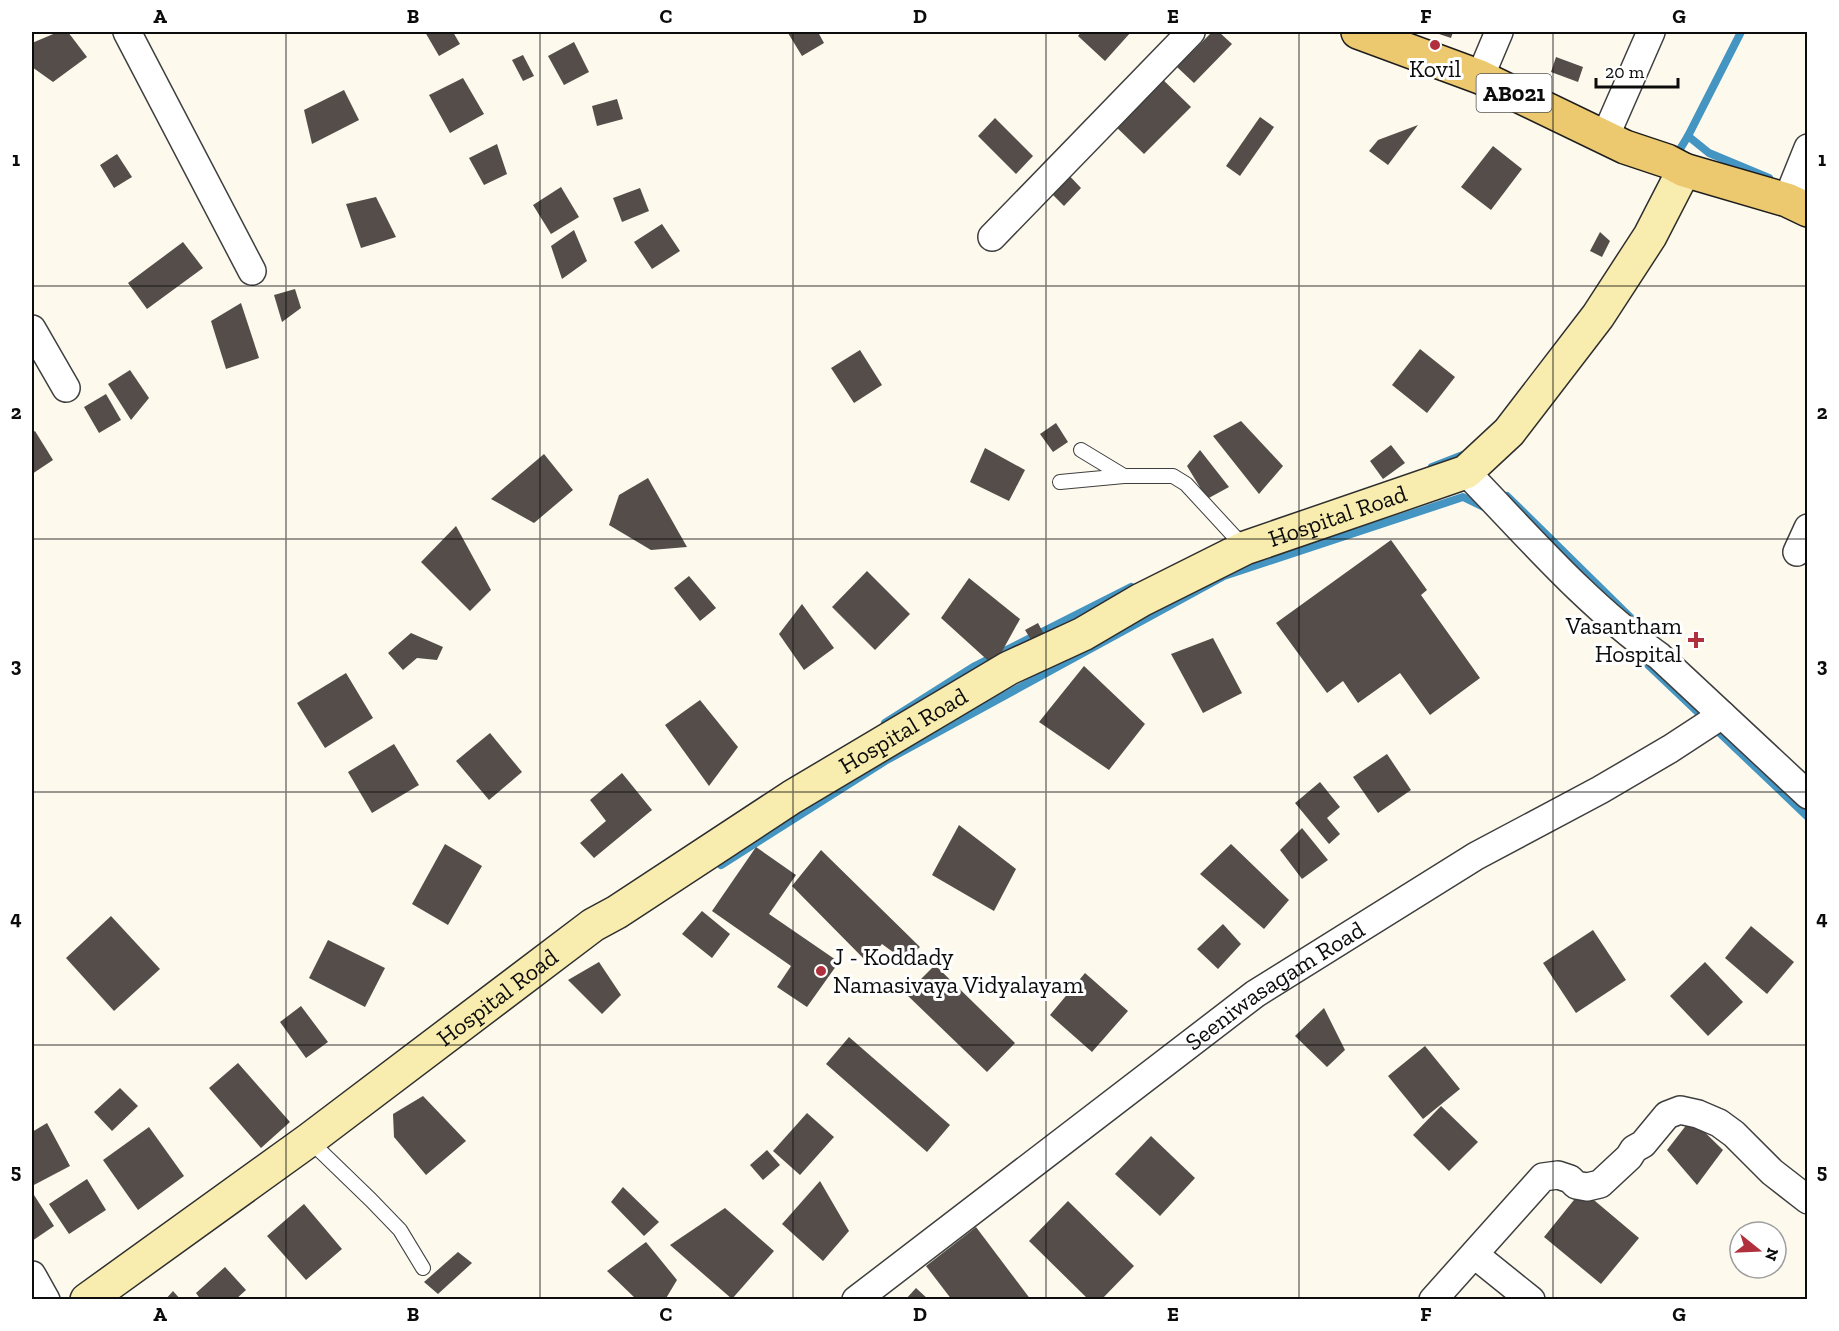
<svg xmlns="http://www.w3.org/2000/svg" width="1839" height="1331" font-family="'Zilla Slab',serif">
  <rect width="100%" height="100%" fill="#fdfaed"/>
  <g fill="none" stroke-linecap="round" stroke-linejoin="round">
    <!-- stream -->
    <g stroke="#4495c1" stroke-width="8">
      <polyline points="1688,136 1709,153 1769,178"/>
      <polyline points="1674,159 1688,136 1741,32"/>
      <polyline points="1432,467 1468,453"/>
      <polyline points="1507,496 1631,618"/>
      <polyline points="1641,658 1808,817"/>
      <polyline points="885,723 975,666 1131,587"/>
      <polyline points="721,865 885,761 1224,576 1463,497 1488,509"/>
    </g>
  </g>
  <!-- building -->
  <g fill="#544d4a">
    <polygon points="58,32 68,32 87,57 53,82 32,67 32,43"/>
    <polygon points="425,32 453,32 460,44 439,56"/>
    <polygon points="791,32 818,32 824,43 802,56 788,33"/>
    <polygon points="1081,32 1131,32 1105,61 1078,36"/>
    <polygon points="1212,32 1219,32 1232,44 1194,83 1177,67"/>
    <polygon points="1433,32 1453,32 1451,38"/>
    <polygon points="574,42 589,72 564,85 548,56"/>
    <polygon points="523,55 534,76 523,81 512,60"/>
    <polygon points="1556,57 1583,67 1578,82 1551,72"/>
    <polygon points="1156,73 1191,107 1144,154 1109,120"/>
    <polygon points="463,78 484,114 450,133 429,95"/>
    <polygon points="344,90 359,120 312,144 304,110"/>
    <polygon points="617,99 623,119 597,126 592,106"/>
    <polygon points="1260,117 1274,127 1240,176 1226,166"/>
    <polygon points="995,118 1033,156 1016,174 978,136"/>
    <polygon points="1418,125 1388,165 1369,151 1378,140"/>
    <polygon points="497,144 507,174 484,185 469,158"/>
    <polygon points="1493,146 1522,169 1491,210 1461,187"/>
    <polygon points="117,154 132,177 114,188 100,165"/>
    <polygon points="1063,169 1081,188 1064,206 1045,187"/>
    <polygon points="561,187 579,217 551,234 533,205"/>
    <polygon points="640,188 649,211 622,222 613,198"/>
    <polygon points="376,197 396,237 361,248 346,204"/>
    <polygon points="662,224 680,251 652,269 634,242"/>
    <polygon points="574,230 587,261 562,279 551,246"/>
    <polygon points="1600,232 1610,241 1602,257 1590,251"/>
    <polygon points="183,242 203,268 147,309 128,283"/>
    <polygon points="295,289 301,308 282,322 274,295"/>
    <polygon points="241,303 259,358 226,369 211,321"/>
    <polygon points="1420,349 1455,377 1427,413 1392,385"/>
    <polygon points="860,350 882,385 854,403 831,368"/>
    <polygon points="130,370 149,398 131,420 108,384"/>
    <polygon points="106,394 121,420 99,433 84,407"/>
    <polygon points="1241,421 1283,466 1259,494 1213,436"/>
    <polygon points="1056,423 1068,442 1053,452 1040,434"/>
    <polygon points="35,431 53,460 32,474 32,433"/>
    <polygon points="1391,445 1405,463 1383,479 1370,461"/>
    <polygon points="985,448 1025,470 1009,501 970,482"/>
    <polygon points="1200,450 1229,487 1207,499 1187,466"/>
    <polygon points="544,454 573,490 534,523 491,499"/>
    <polygon points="648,478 687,547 651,550 609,525 619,495"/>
    <polygon points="456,526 491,590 470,611 421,562"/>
    <polygon points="1391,540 1427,590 1421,595 1480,678 1430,715 1400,673 1358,703 1343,681 1327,693 1276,623"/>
    <polygon points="867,571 910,614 875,650 832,607"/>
    <polygon points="689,576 716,608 700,621 674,588"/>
    <polygon points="969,578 1020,619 994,666 941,618"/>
    <polygon points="802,604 834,648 804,670 779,634"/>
    <polygon points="1038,623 1045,636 1033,643 1025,630"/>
    <polygon points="411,633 443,647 437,660 417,658 403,670 388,653"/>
    <polygon points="1213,638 1242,693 1203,713 1171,654"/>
    <polygon points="1084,666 1145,724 1109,770 1039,722"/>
    <polygon points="346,673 373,718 325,748 297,703"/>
    <polygon points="700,700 738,747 709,786 665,725"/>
    <polygon points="490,733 522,772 489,800 456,761"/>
    <polygon points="394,744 419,785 372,813 348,772"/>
    <polygon points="1387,754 1411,790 1378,813 1353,777"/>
    <polygon points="622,773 652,810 594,858 580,843 606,821 590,800"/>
    <polygon points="1320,782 1340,807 1327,818 1340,834 1329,844 1295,803"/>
    <polygon points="959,825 1016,869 994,911 932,875"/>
    <polygon points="1302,828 1328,860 1302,879 1280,850"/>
    <polygon points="445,844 482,866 448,925 412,904"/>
    <polygon points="1231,844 1289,900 1264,929 1200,874"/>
    <polygon points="756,847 796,875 769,914 839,962 807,1007 777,987 791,966 712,911"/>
    <polygon points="821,850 920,947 905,961 882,944 867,962 792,886"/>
    <polygon points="702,911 730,934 712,958 682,934"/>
    <polygon points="111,916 160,969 114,1011 66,958"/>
    <polygon points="1223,924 1241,944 1218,969 1197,949"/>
    <polygon points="1751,926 1794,962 1767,994 1725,958"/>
    <polygon points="1593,930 1626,980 1576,1013 1543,963"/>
    <polygon points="328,940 385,968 365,1007 309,978"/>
    <polygon points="599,962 621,995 602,1014 568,980"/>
    <polygon points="1705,962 1743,1002 1708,1036 1670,996"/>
    <polygon points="935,965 1015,1043 987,1072 906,994"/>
    <polygon points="1085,973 1128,1011 1092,1052 1050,1015"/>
    <polygon points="301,1006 328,1042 306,1058 280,1022"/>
    <polygon points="1324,1008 1345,1050 1327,1067 1295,1036"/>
    <polygon points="849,1037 950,1125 927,1152 826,1064"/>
    <polygon points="1425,1046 1460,1089 1423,1119 1388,1076"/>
    <polygon points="238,1063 290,1122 261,1148 209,1088"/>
    <polygon points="120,1088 138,1106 112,1131 94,1112"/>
    <polygon points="423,1096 466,1141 426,1175 394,1137 393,1114"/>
    <polygon points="1441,1106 1478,1142 1449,1171 1413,1135"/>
    <polygon points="807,1113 834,1137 800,1175 773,1151"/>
    <polygon points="1691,1119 1723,1150 1697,1185 1667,1150"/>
    <polygon points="47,1123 70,1166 32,1186 32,1132"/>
    <polygon points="149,1127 184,1176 138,1210 103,1160"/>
    <polygon points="1151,1136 1195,1178 1160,1216 1115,1174"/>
    <polygon points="767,1150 780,1165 763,1180 750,1165"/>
    <polygon points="87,1179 106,1210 69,1234 49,1204"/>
    <polygon points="820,1181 849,1231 823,1261 782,1224"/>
    <polygon points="623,1187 659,1222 644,1236 611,1202"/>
    <polygon points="1582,1190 1639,1238 1601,1284 1544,1237"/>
    <polygon points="34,1195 54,1226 32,1241 32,1196"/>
    <polygon points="1068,1201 1134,1266 1101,1300 1089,1300 1029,1241"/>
    <polygon points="304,1204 342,1249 306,1280 267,1236"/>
    <polygon points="725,1208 774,1251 732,1299 670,1245"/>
    <polygon points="976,1227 1031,1300 952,1300 926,1266"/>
    <polygon points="646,1242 677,1280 665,1300 637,1300 607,1271"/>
    <polygon points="458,1252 472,1263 438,1294 424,1282"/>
    <polygon points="225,1267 246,1290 235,1300 201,1300 196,1293"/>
    <polygon points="916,1288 929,1300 905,1300"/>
    <polygon points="173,1291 181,1300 165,1300"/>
  </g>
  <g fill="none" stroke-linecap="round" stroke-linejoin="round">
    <defs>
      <g id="lane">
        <polyline points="1081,450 1124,476"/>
        <polyline points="1060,482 1124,476 1173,476 1186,484 1245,548"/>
        <polyline points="309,1140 371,1200 400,1230 423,1268"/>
      </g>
      <g id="street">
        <polyline points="127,32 252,271"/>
        <polyline points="1480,77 1499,32"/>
        <polyline points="1605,137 1651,32"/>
        <polyline points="1787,200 1808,148"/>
        <polyline points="992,237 1191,32"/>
        <polyline points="32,329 66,388"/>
        <path d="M1466,472C1528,536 1587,605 1659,656L1808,795"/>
        <polyline points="1797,552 1808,528"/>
        <polyline points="1475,1255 1531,1300"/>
        <polyline points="32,1275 46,1300"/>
        <path id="s1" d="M856,1300L1255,994L1476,856L1600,790L1670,749L1722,715"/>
        <polyline points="1433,1300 1543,1177 1558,1175 1570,1179 1576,1185 1587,1187 1600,1184 1629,1157 1634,1149 1643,1144 1667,1115 1680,1110 1698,1114 1719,1123 1734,1134 1772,1172 1808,1200"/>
      </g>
      <g id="secondary">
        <path id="s2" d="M87,1300L309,1140L593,925L617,912L792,797L1009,668L1083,634L1141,600L1245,548L1466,472L1509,432L1598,316L1650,236L1684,170"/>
      </g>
      <polyline id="primary" points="1358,32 1480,77 1625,147 1667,161 1684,170 1787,200 1808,210"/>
    </defs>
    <!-- lane casing -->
    <use href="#lane" stroke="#3f3f3f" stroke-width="16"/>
    <!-- street casing -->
    <use href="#street" stroke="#3f3f3f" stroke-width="30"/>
    <!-- secondary casing -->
    <use href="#secondary" stroke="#2e2e2e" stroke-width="36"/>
    <!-- primary casing -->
    <use href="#primary" stroke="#1d1d1d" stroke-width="36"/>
    <!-- lane -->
    <use href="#lane" stroke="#fff" stroke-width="14"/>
    <!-- street -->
    <use href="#street" stroke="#fff" stroke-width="27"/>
    <!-- secondary -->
    <use href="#secondary" stroke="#f8ecae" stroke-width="33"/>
    <!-- primary -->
    <use href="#primary" stroke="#ecc86e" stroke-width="33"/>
  </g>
  <!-- grid -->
  <path fill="none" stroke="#0c0c0c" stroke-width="1.5" stroke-opacity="0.55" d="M286,32V1300M540,32V1300M793,32V1300M1046,32V1300M1299,32V1300M1553,32V1300M32,286H1808M32,539H1808M32,792H1808M32,1045H1808"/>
  <!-- markers -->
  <g fill="#b0313d" stroke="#fff" stroke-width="2">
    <circle cx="1435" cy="45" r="6"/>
    <path d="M1693 631h6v6h6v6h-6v6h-6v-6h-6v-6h6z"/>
    <circle cx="821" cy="971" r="6"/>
  </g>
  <g text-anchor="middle" stroke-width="6" stroke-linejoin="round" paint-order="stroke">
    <!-- shield labels -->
    <rect fill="#fff" stroke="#555" stroke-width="1.5" x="1476.5" y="74" width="75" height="38" rx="4.5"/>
    <g font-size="22" font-weight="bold" fill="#0c0c0c">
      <text x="1514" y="101">AB021</text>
    </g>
    <!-- poi labels -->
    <g font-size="24" fill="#0c0c0c" stroke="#fff">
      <text x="1435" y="77">Kovil</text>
      <text x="1682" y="634" text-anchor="end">Vasantham<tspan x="1682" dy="28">Hospital</tspan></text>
      <text x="833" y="965" text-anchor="start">J - Koddady<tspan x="833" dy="28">Namasivaya Vidyalayam</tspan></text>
    </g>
    <!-- street labels -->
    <g font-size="24" fill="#0c0c0c" stroke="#fff">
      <text dy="8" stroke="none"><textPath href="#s2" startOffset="1482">Hospital Road</textPath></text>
      <text dy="8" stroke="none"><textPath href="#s2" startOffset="996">Hospital Road</textPath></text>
      <text dy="8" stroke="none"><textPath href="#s1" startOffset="524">Seeniwasagam Road</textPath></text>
      <text dy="8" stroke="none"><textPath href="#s2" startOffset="510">Hospital Road</textPath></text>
    </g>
  </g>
  <!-- border -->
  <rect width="1839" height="1331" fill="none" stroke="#ffffff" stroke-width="66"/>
  <!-- north arrow -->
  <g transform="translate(1758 1250) rotate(108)"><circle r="28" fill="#ffffff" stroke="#9e9e9e" stroke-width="1.5"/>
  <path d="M0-4.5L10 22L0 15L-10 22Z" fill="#b0313d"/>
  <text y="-9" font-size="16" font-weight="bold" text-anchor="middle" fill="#0c0c0c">N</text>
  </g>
  <!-- scale -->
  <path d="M1596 78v9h82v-9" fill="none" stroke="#0c0c0c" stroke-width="3"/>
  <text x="1605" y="78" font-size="18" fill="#0c0c0c" stroke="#ffffff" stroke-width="4.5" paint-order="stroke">20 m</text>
  <rect x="33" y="33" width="1773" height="1265" fill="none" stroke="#0c0c0c" stroke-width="2"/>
  <g font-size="20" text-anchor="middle" font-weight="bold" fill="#0c0c0c">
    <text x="160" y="23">A</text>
    <text x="413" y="23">B</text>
    <text x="666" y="23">C</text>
    <text x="920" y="23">D</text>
    <text x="1173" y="23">E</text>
    <text x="1426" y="23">F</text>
    <text x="1679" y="23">G</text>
    <text x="16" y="166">1</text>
    <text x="1822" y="166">1</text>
    <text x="16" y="419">2</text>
    <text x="1822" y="419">2</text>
    <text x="16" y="672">3</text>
    <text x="1822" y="672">3</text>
    <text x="16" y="925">4</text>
    <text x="1822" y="925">4</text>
    <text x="16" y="1178">5</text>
    <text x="1822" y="1178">5</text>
    <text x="160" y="1321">A</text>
    <text x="413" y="1321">B</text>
    <text x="666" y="1321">C</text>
    <text x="920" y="1321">D</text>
    <text x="1173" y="1321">E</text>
    <text x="1426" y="1321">F</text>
    <text x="1679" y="1321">G</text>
  </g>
</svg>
